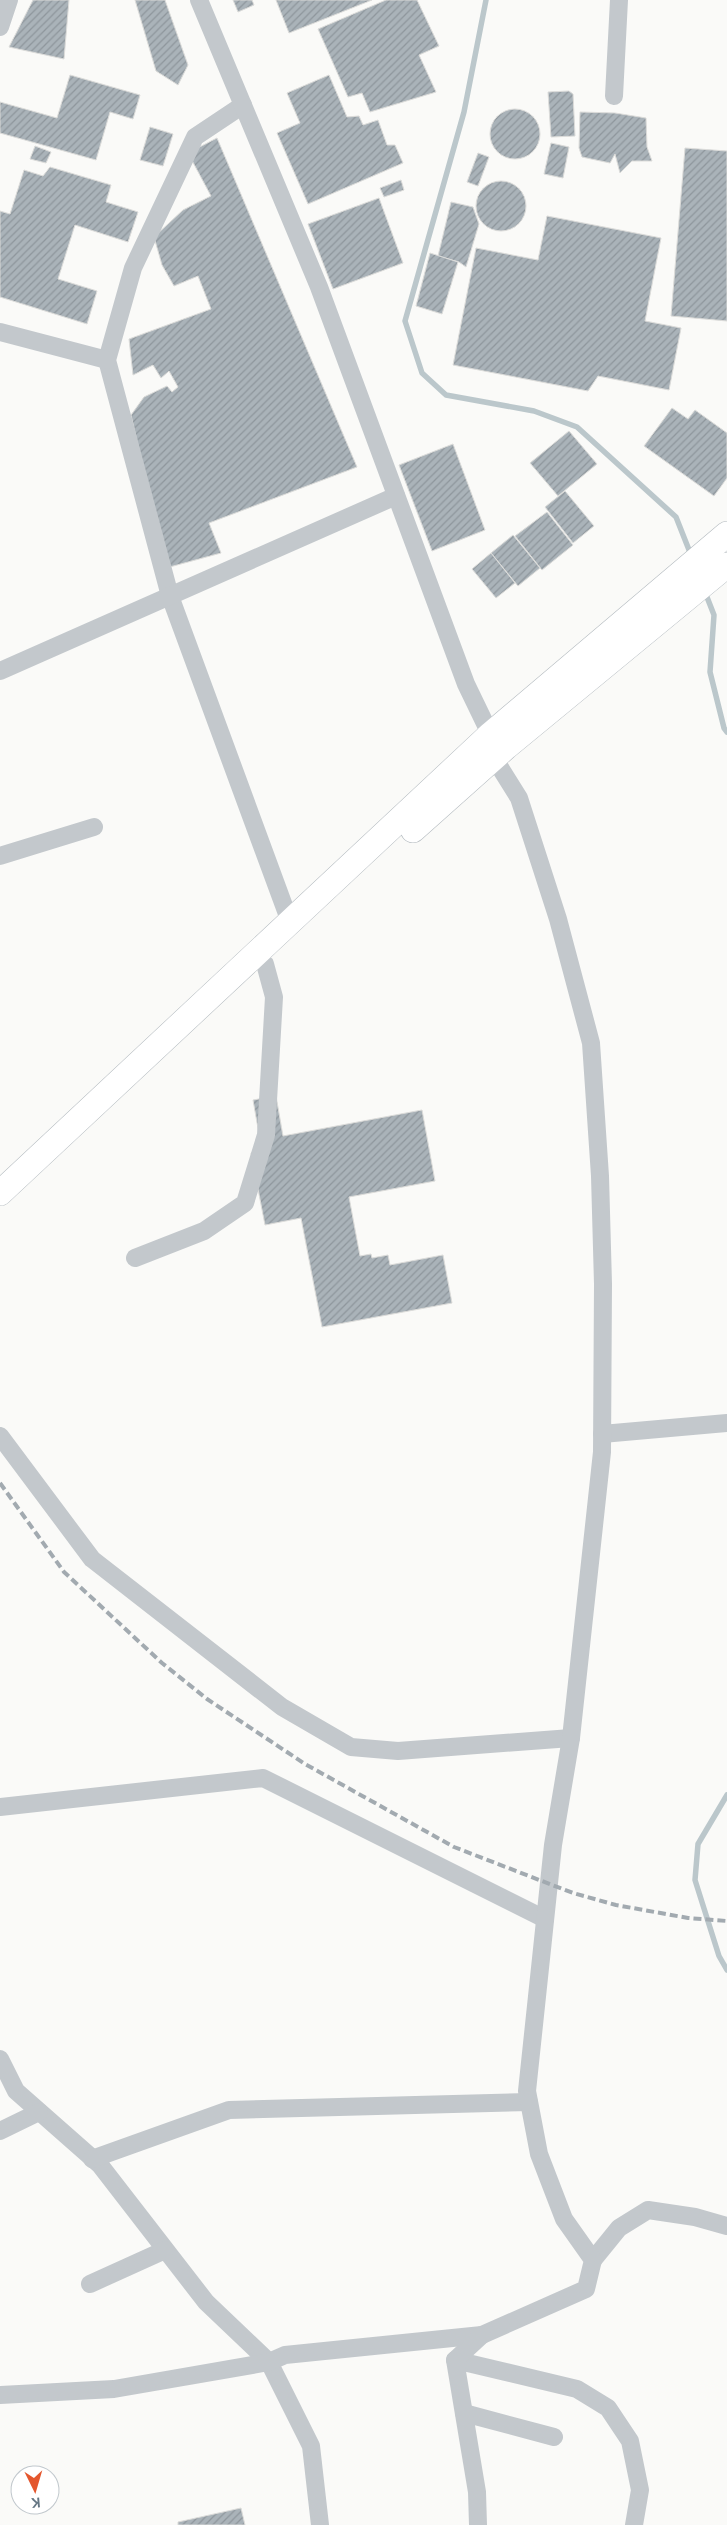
<svg xmlns="http://www.w3.org/2000/svg" width="727" height="2525" font-family="Ubuntu,sans-serif">
  <defs>
    <pattern id="building-hatch" width="6" height="6" patternUnits="userSpaceOnUse" patternTransform="scale(1.25)"><rect width="6" height="6" fill="#aab3b9"/><path d="M-1 1l2-2M0 6l6-6M5 7l2-2" fill="none" stroke="#8e969c"/></pattern>
  </defs>
  <rect width="100%" height="100%" fill="#fafaf8"/>
  <g fill="none" stroke-linecap="round" stroke-linejoin="round">
    <!-- stream -->
    <g stroke="#bbc7cb" stroke-width="5.5">
      <polyline points="486,0 464,112 405,321 422,373 446,395 534,411 577,427 676,517 691,555"/>
      <polyline points="705,592 714,615 710,672 724,728 727,732"/>
      <polyline points="727,1795 698,1844 695,1880 719,1956 727,1970"/>
    </g>
  </g>
  <!-- building -->
  <g fill="url(#building-hatch)" stroke="#dcdcda">
    <polygon points="33,0 69,0 64,59 9,47"/>
    <polygon points="135,0 165,0 188,65 178,85 156,71"/>
    <polygon points="233,0 252,0 254,5 238,12"/>
    <polygon points="276,0 372,0 289,33"/>
    <polygon points="386,0 417,0 439,46 419,55 436,92 370,112 362,93 348,97 318,29"/>
    <polygon points="70,75 140,95 133,119 110,112 96,160 0,133 0,102 57,118"/>
    <polygon points="329,75 347,117 359,116 363,125 378,120 387,145 395,145 403,163 308,204 277,133 300,123 287,93"/>
    <polygon points="569,91 573,94 575,136 551,137 548,92"/>
    <circle cx="515" cy="134" r="25"/>
    <polygon points="580,112 615,113 646,118 647,147 652,161 632,161 620,173 615,154 610,163 582,157 579,148"/>
    <polygon points="150,127 173,134 163,166 140,160"/>
    <polygon points="217,138 357,467 209,523 221,553 166,568 131,415 144,397 167,386 172,392 178,387 169,371 161,378 153,365 133,375 129,339 211,309 198,276 174,286 162,265 154,237 183,210 211,196 188,153"/>
    <polygon points="551,143 569,147 563,178 544,174"/>
    <polygon points="35,146 51,152 46,163 30,159"/>
    <polygon points="685,148 727,151 727,321 671,316"/>
    <polygon points="478,153 489,157 478,186 467,182"/>
    <polygon points="50,167 111,185 106,202 138,212 128,242 75,225 58,279 97,291 87,324 0,297 0,211 10,214 24,170 43,176"/>
    <polygon points="401,180 404,190 384,197 380,188"/>
    <circle cx="501" cy="206" r="25"/>
    <polygon points="379,198 403,263 333,289 308,224"/>
    <polygon points="451,202 473,207 479,224 466,267 459,262 438,256"/>
    <polygon points="547,216 661,238 645,321 681,328 669,390 598,376 588,391 453,365 476,248 538,260"/>
    <polygon points="430,253 458,262 442,314 416,306"/>
    <polygon points="672,408 688,419 695,410 727,433 727,478 714,496 644,446"/>
    <polygon points="569,431 597,464 558,496 530,463"/>
    <polygon points="453,444 485,530 432,551 399,465"/>
    <polygon points="565,491 594,526 573,543 545,507"/>
    <polygon points="547,512 573,545 542,570 515,536"/>
    <polygon points="513,535 540,568 518,586 491,553"/>
    <polygon points="491,553 515,583 496,598 472,569"/>
    <polygon points="276,1096 283,1136 422,1110 435,1181 349,1197 360,1256 371,1254 372,1258 388,1255 390,1265 443,1255 452,1303 322,1327 301,1218 265,1225 251,1153 262,1151 253,1100"/>
    <polygon points="241,2508 245,2525 178,2525 178,2522"/>
  </g>
  <g fill="none" stroke-linecap="round" stroke-linejoin="round">
    <defs>
      <g id="secondary">
        <polyline points="413,830 506,747 727,565"/>
        <polyline points="0,1193 491,734 727,534"/>
      </g>
    </defs>
    <!-- secondary casing -->
    <use href="#secondary" stroke="#b3babf" stroke-width="26"/>
    <!-- minor -->
    <g stroke="#c3c8cc" stroke-width="18">
      <polyline points="0,27 9,0"/>
      <polyline points="614,96 619,0"/>
      <polyline points="243,105 195,137 133,268 107,360 170,596 290,922"/>
      <polyline points="0,332 107,360"/>
      <polyline points="0,671 396,496"/>
      <polyline points="0,856 94,827"/>
      <polyline points="135,1258 204,1231 245,1203 266,1135 274,997 265,964"/>
      <polyline points="602,1434 727,1423"/>
      <polyline points="0,1436 92,1559 282,1707 351,1747 398,1751 571,1738"/>
      <polyline points="0,1807 263,1778 545,1919"/>
      <polyline points="0,2059 16,2091 100,2165 206,2302 269,2362 311,2446 320,2525"/>
      <polyline points="0,2131 39,2112"/>
      <polyline points="92,2159 229,2110 529,2102"/>
      <polyline points="593,2260 619,2228 648,2210 695,2217 727,2226"/>
      <polyline points="90,2284 165,2250"/>
      <polyline points="455,2360 577,2389 608,2408 630,2441 640,2490 634,2525"/>
      <polyline points="0,2395 114,2389 269,2362 285,2355 482,2335 586,2289 593,2260 564,2219 539,2154 527,2091 553,1845 571,1738 602,1452 603,1284 600,1176 591,1043 558,919 519,798 494,758 494,742 466,684 319,287 199,0"/>
      <polyline points="464,2413 554,2437"/>
      <polyline points="478,2525 477,2492 455,2360 482,2335"/>
    </g>
    <!-- secondary -->
    <use href="#secondary" stroke="#fff" stroke-width="25"/>
    <!-- rail -->
    <polyline stroke="#a2aab0" stroke-width="4" stroke-dasharray="8 4" stroke-linecap="butt" points="0,1483 64,1572 162,1663 207,1699 305,1764 454,1847 573,1893 616,1905 688,1918 727,1921"/>
  </g>
  <!-- north arrow -->
  <g transform="translate(35 2490) rotate(175)"><circle r="24" fill="#ffffff" stroke="#c1c8cd"/>
  <path d="M0-4L9 19L0 12L-9 19Z" fill="#e4572e"/>
  <text y="-8" font-size="14" font-weight="bold" text-anchor="middle" fill="#657683">K</text>
  </g>
</svg>
